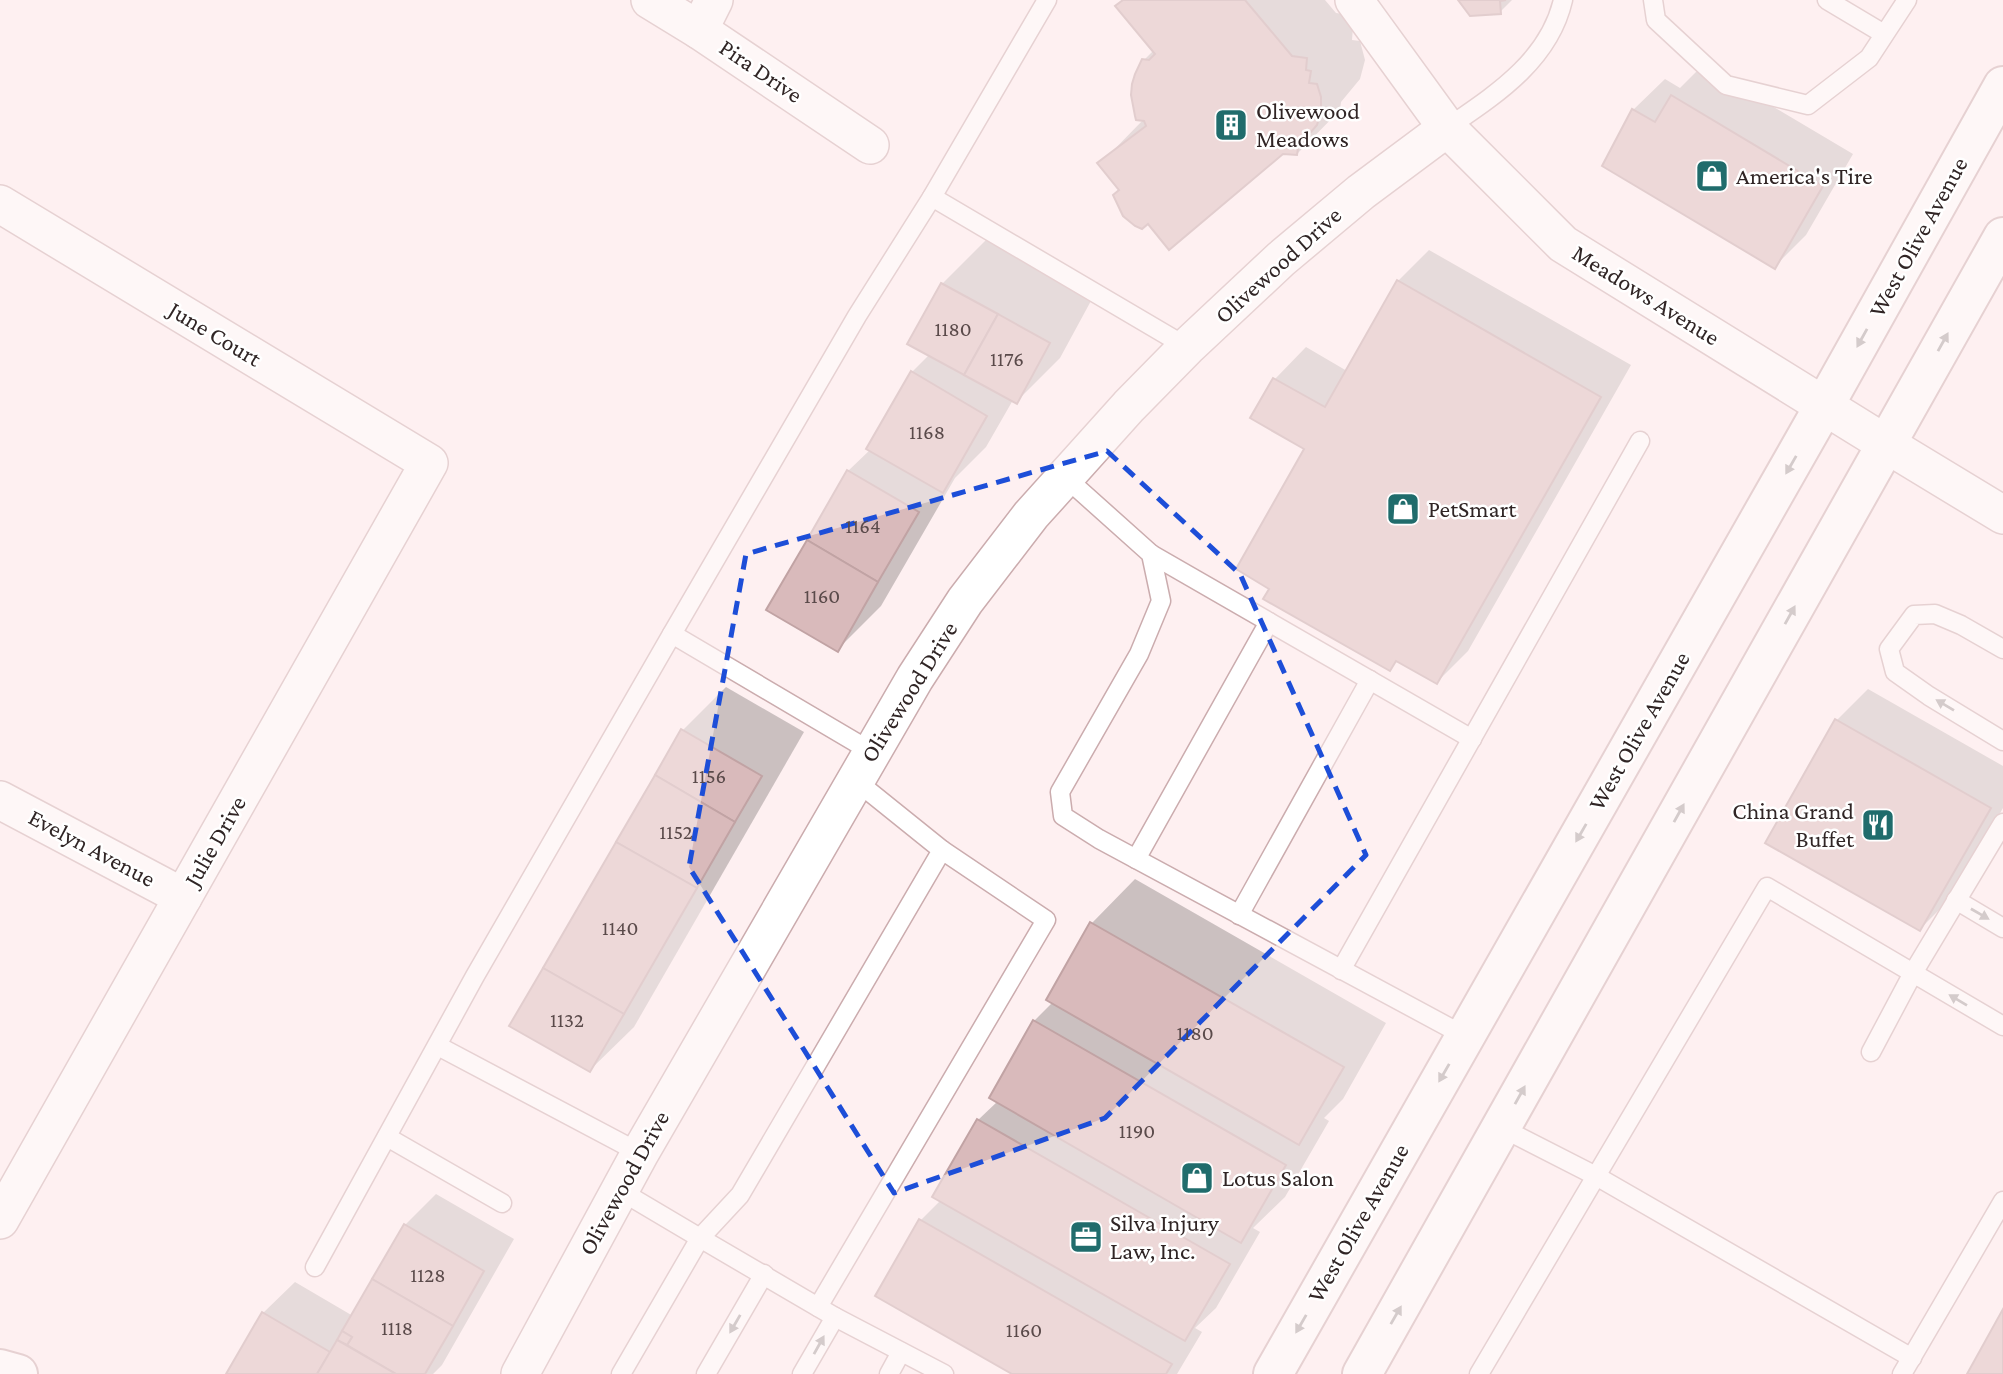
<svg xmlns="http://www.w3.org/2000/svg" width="2003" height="1374" font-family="'Crimson Pro',serif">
  <rect width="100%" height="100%" fill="#fef0f1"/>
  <!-- shadow -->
  <g fill="#0003">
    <polygon points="1124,0 1325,0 1336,13 1350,15 1349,27 1353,27 1352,40 1360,41 1365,60 1360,79 1341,102 1340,110 1297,154 1282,152 1100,164 1144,119 1144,60 1154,50"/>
    <polygon points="1460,0 1512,0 1500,12"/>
    <polygon points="1703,65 1853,154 1806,235 1774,267 1633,110 1665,79 1680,88"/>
    <polygon points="986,240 1092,299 1060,358 1016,402 1013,400 986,447 955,478 881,606 838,649 848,471 871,449 912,372 930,354 942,284"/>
    <polygon points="1429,250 1631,365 1468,651 1437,682 1398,660 1389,669 1272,588 1306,448 1252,417 1275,379 1306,347 1347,371 1398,281"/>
    <polygon points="726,687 804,732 634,1027 590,1070 682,731"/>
    <polygon points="1868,689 2003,766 2003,808 1951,898 1920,929 1837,720"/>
    <polygon points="1135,879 1386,1023 1343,1099 1324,1118 1329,1121 1285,1197 1253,1228 1260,1232 1216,1308 1195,1328 1202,1332 1177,1374 1015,1374 921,1220 941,1200 978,1120 998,1101 1034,1021 1053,1002 1048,999 1092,923"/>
    <polygon points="436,1194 514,1239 442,1365 433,1374 228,1374 263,1313 295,1282 353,1316 405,1225"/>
  </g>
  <!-- building -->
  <g fill="#d9babb" stroke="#c1a3a4" stroke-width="2">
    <polygon points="1123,0 1245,0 1292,56 1307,58 1306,70 1311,71 1309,83 1317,84 1321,97 1321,111 1317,125 1311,132 1304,131 1303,143 1299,142 1297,155 1283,154 1169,250 1148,224 1142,229 1135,226 1123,216 1113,195 1119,190 1097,163 1146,126 1144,121 1136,120 1135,116 1131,95 1132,84 1135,74 1142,59 1149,60 1155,54 1115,6"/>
    <polygon points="1458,0 1506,0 1500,1 1501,14 1470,16"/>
    <polygon points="1671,95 1823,186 1775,269 1602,166 1632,109 1655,122"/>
    <polygon points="1397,280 1601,397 1437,684 1396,661 1390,671 1263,599 1269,589 1236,569 1304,449 1250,418 1273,378 1325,407"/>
    <polygon points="941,283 998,314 964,375 907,344"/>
    <polygon points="998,314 1050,343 1017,404 964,375"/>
    <polygon points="911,371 987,416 943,493 866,449"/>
    <polygon points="847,470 919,512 878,582 807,540"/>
    <polygon points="807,540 878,582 838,652 766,610"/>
    <polygon points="1835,719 1991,808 1920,931 1765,843"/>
    <polygon points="681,729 762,776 735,822 655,775"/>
    <polygon points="655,775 735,822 697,888 616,842"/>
    <polygon points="616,842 697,888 624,1014 543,968"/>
    <polygon points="1090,922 1344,1067 1299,1145 1046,1000"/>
    <polygon points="543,968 624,1014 590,1072 509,1026"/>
    <polygon points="1033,1020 1286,1165 1241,1243 989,1098"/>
    <polygon points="977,1119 1230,1264 1185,1341 932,1197"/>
    <polygon points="919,1219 1172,1364 1166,1374 1012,1374 875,1296"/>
    <polygon points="404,1224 484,1271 453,1326 372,1279"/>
    <polygon points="372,1279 453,1326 425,1374 396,1374 347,1345 352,1337 342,1331"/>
    <polygon points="2003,1309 2003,1374 1967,1374"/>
    <polygon points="262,1312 330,1352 317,1374 226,1374"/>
    <polygon points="342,1331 352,1337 347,1345 337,1340"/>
    <polygon points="337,1340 396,1374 317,1374"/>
  </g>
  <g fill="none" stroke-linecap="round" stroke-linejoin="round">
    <defs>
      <g id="lane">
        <polyline points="1653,0 1656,20 1726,85 1808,105 1869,58 1907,0"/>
        <polyline points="1827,0 1884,34"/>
        <path d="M1447,128C1495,95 1549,61 1563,0"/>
        <polyline points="932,197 1187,347"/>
        <polyline points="1065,477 1151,554 1161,601 1139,654 1060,792 1063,816 1099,839 1465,1036"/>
        <polyline points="1151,554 1472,739"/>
        <polyline points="672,634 872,752"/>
        <polyline points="2003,649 1961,625 1935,614 1914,615 1889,649 1895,672 1929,696 2003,741"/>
        <polyline points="1136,859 1269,622"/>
        <polyline points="1956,900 2003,928"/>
        <polyline points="1239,915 1370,680"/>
        <polyline points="1341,970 1640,441"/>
        <polyline points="438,1046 640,1153"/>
        <polyline points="1871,1052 1913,973 2003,1026"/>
        <polyline points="1502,1128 1596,1176 1912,1358"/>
        <polyline points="387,1137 502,1203"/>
        <polyline points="619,1190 700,1238 740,1195 942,850 855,780"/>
        <polyline points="315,1267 475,976 672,634 857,316 932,197 1047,0"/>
        <polyline points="818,1307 1046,920 942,850"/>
        <polyline points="621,1374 700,1238 835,1317 944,1374"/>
        <polyline points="706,1374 764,1274"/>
        <polyline points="802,1374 835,1317"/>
        <polyline points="889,1374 901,1352"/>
        <polyline points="1479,1374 1767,887 1913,973 2003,823"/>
        <polyline points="1902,1374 2003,1201"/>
      </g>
      <g id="street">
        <polyline points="650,0 699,30 870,145"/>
        <polyline points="1354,0 1447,128 1563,244 1886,444 2003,515"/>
        <polyline points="699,30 714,0"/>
        <polyline points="0,204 429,463 0,1220"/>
        <polyline points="0,800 183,897"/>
        <polyline points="520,1374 640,1153 915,678 965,601 1031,515 1129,406 1187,347 1281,259 1361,192 1447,128"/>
      </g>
      <g id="secondary">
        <polyline points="0,1369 18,1374"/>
        <polyline points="1273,1374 1824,406 2003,86"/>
        <polyline points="1362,1374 2003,237"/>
      </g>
    </defs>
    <!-- lane casing -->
    <use href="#lane" stroke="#cbacae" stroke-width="21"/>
    <!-- street casing -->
    <use href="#street" stroke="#cbacae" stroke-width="40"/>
    <!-- secondary casing -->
    <use href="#secondary" stroke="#cbacae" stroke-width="42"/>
    <!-- lane -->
    <use href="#lane" stroke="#fff" stroke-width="18"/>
    <!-- street -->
    <use href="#street" stroke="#fff" stroke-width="37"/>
    <!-- secondary -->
    <use href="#secondary" stroke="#fff" stroke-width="38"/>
  </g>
  <!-- one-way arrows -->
  <defs><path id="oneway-solid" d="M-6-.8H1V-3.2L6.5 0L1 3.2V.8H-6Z" transform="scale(1.75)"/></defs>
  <g fill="#a29d9d">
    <use href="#oneway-solid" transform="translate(1862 338) rotate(119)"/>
    <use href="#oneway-solid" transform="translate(1943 342) rotate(-61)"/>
    <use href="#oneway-solid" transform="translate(1791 465) rotate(120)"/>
    <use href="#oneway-solid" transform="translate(1790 615) rotate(-61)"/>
    <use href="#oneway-solid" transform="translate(1945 705) rotate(-149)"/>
    <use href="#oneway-solid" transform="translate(1679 813) rotate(-61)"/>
    <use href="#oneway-solid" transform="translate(1581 833) rotate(120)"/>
    <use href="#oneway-solid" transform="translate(1980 914) rotate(30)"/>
    <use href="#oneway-solid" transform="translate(1958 1000) rotate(-149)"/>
    <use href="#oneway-solid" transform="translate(1444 1073) rotate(120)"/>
    <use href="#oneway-solid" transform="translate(1520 1095) rotate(-61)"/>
    <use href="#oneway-solid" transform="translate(1396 1315) rotate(-60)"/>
    <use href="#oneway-solid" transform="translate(735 1324) rotate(120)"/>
    <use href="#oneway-solid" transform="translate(1301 1324) rotate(120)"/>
    <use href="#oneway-solid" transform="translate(819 1345) rotate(-61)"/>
  </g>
  <!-- marked area -->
  <path d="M0 0H2003V1374H0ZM1107,451L1240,574L1366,855L1105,1118L894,1193L689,867L746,554Z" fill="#fef0f1" fill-opacity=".55" fill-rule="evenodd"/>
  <path fill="none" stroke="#1d4ed8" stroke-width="5" stroke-dasharray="14 9" stroke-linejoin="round" d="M1107,451L1240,574L1366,855L1105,1118L894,1193L689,867L746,554Z"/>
  <!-- icons -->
  <defs>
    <symbol id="building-square" viewBox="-11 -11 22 22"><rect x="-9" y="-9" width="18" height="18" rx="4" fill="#206c6c" stroke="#fff"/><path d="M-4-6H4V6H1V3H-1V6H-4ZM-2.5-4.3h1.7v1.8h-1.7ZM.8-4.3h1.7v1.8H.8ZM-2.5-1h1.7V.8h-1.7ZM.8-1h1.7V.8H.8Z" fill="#fff"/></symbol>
    <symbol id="shop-square" viewBox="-11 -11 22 22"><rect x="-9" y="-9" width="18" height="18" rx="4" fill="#206c6c" stroke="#fff"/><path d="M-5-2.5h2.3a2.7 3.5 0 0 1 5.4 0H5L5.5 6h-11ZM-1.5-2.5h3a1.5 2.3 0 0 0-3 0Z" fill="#fff"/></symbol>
    <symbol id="restaurant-square" viewBox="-11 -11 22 22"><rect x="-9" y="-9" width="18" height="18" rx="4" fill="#206c6c" stroke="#fff"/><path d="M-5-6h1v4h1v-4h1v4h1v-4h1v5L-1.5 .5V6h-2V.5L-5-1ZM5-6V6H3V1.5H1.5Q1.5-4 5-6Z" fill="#fff"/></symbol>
    <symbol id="office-square" viewBox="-11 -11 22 22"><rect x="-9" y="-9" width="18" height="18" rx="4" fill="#206c6c" stroke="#fff"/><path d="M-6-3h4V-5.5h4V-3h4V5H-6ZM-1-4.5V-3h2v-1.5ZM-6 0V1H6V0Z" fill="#fff"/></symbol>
  </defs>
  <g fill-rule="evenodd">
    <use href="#building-square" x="1212" y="106" width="38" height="38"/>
    <use href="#shop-square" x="1693" y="157" width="38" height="38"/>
    <use href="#shop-square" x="1384" y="490" width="38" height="38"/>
    <use href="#restaurant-square" x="1859" y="806" width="38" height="38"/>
    <use href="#shop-square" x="1178" y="1159" width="38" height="38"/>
    <use href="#office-square" x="1067" y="1218" width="38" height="38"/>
  </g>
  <g text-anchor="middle" stroke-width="5" stroke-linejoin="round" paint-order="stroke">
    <!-- number labels -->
    <g font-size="21" fill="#5a4a4a">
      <text x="953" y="336">1180</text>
      <text x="1007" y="366">1176</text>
      <text x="927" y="439">1168</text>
      <text x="863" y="533">1164</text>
      <text x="822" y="603">1160</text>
      <text x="709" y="783">1156</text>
      <text x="676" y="839">1152</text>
      <text x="620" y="935">1140</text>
      <text x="567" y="1027">1132</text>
      <text x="1195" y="1040">1180</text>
      <text x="1137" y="1138">1190</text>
      <text x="428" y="1282">1128</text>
      <text x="397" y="1335">1118</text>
      <text x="1024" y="1337">1160</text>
    </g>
    <!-- street labels -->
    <g font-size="24" fill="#302525" stroke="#fff">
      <text transform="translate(761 71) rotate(34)" y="8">Pira Drive</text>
      <text transform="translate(1918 237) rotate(-61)" y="8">West Olive Avenue</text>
      <text transform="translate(1278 265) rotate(-42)" y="8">Olivewood Drive</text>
      <text transform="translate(1646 295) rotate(32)" y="8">Meadows Avenue</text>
      <text transform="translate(215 334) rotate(31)" y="8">June Court</text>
      <text transform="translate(909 692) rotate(-58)" y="8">Olivewood Drive</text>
      <text transform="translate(1639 731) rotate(-60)" y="8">West Olive Avenue</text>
      <text transform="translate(215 841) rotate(-60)" y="8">Julie Drive</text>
      <text transform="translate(92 848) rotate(28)" y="8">Evelyn Avenue</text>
      <text transform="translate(624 1183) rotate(-61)" y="8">Olivewood Drive</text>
      <text transform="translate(1358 1223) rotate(-60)" y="8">West Olive Avenue</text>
    </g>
    <!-- poi labels -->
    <g font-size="24" fill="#302525" stroke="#fff" text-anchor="start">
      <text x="1256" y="119">Olivewood<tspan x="1256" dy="28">Meadows</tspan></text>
      <text x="1736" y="184">America's Tire</text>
      <text x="1428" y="517">PetSmart</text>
      <text x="1854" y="819" text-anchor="end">China Grand<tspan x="1854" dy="28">Buffet</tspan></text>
      <text x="1222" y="1186">Lotus Salon</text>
      <text x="1110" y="1231">Silva Injury<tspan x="1110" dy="28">Law, Inc.</tspan></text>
    </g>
  </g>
</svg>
